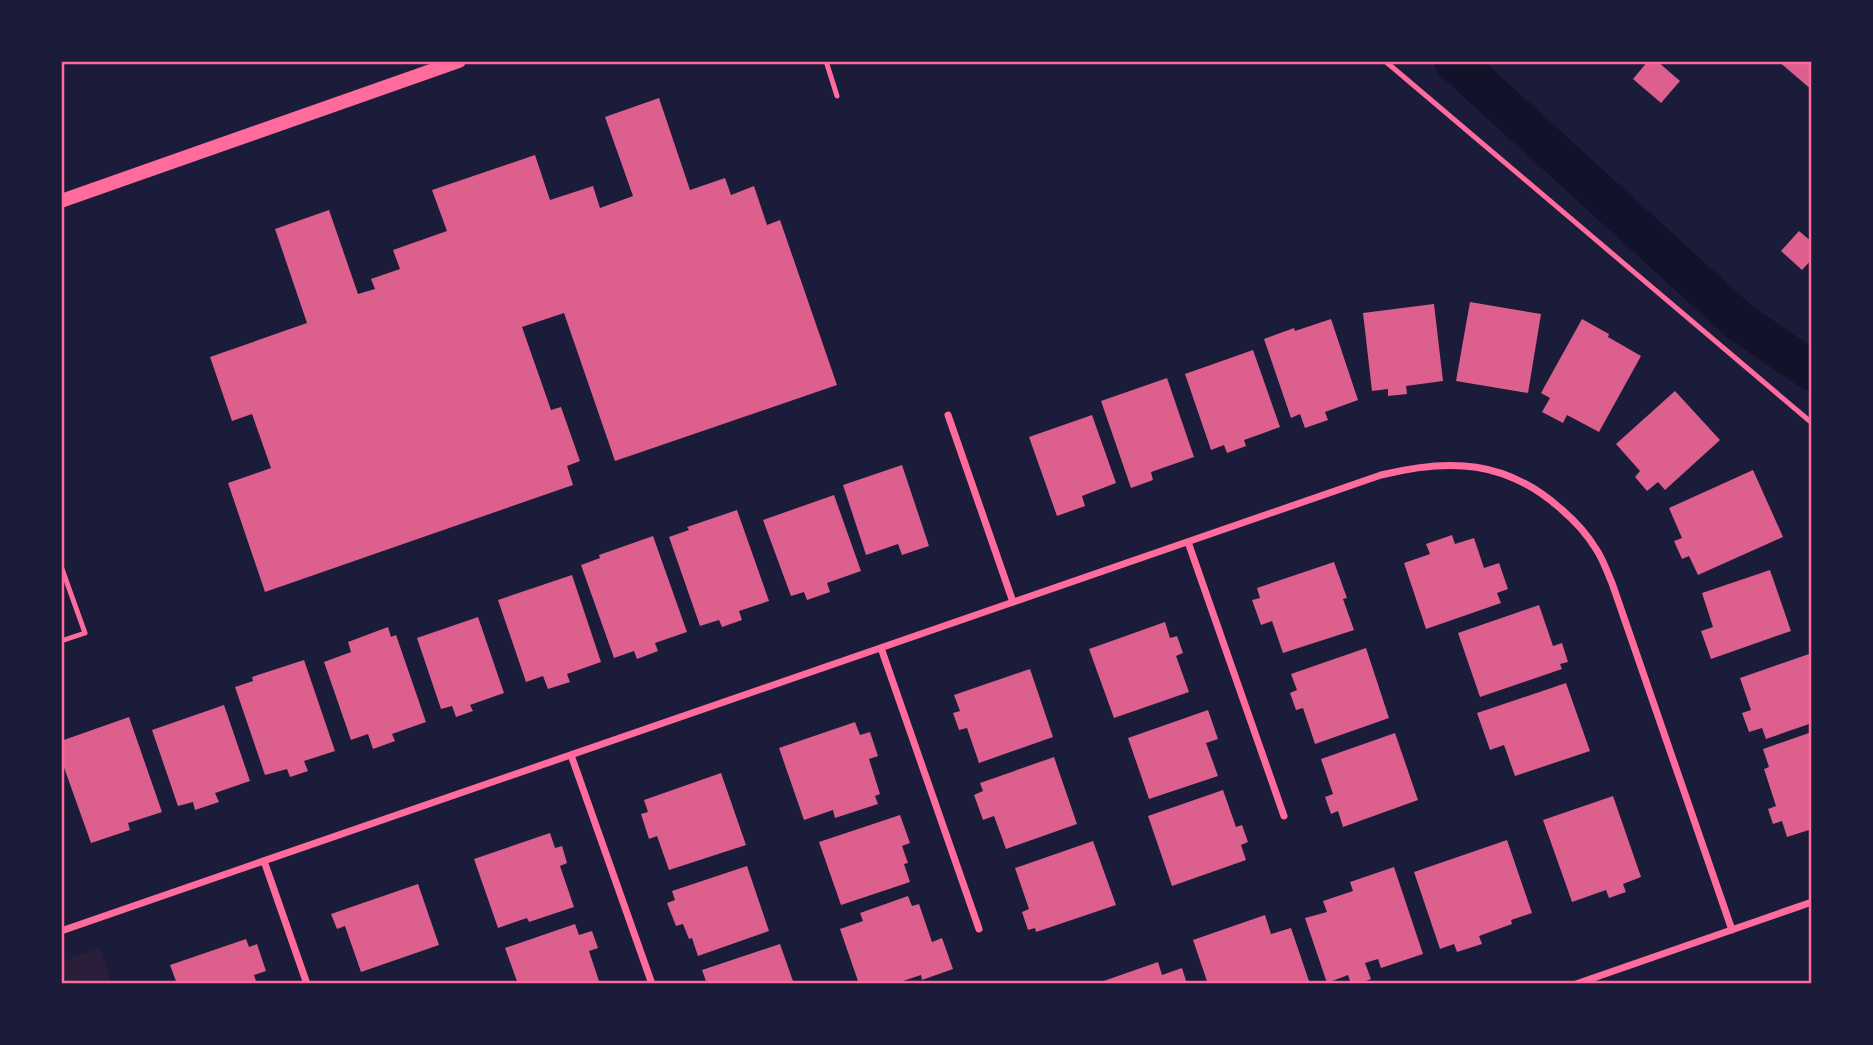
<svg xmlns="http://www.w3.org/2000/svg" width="1873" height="1045" font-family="'Varela Round',sans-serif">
  <rect width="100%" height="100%" fill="#1b1b3a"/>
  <!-- green -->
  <polygon fill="#2a1e3b" points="100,948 112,984 61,984 61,962"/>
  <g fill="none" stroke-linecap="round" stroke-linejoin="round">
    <!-- canal -->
    <polyline stroke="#12122b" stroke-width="40" points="1454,61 1740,322 1812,371"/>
  </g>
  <!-- building -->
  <g fill="#dd5f8e">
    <polygon points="1648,61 1657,61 1680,81 1661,103 1633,79"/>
    <polygon points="1778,61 1812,61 1812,90"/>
    <polygon points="659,98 690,190 725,178 731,195 754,186 767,225 780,220 837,385 615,461 564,313 522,327 551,410 561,407 580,461 567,466 573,485 265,592 228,483 271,468 252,414 232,421 210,357 307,323 275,229 329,210 358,294 375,289 371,279 400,269 393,250 447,231 432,190 535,155 550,200 593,186 600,208 633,196 605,117"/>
    <polygon points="1799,231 1812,242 1812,259 1802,270 1781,251"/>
    <polygon points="1470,302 1541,314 1528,393 1456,381"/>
    <polygon points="1434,304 1443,381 1406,386 1407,394 1388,396 1388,389 1372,391 1363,313"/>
    <polygon points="1331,319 1358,400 1325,412 1328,420 1305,428 1300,414 1291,418 1264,339 1294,328 1295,331"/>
    <polygon points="1582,319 1609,334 1608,337 1641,356 1599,432 1567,415 1563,423 1542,412 1550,398 1541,393"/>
    <polygon points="1253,350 1280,427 1244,440 1246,446 1227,453 1224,445 1211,450 1185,374"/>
    <polygon points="1167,378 1194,457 1151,472 1153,480 1131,488 1101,401"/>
    <polygon points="1675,391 1720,440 1665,490 1658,482 1647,491 1635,477 1640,471 1616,444"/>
    <polygon points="1092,415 1116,483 1082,496 1085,506 1057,516 1029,437"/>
    <polygon points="902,465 929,546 902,555 898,544 866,555 843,485"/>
    <polygon points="1753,470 1783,537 1698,575 1689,556 1682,559 1674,541 1682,538 1669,508"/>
    <polygon points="834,495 861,571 827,583 830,592 807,600 804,592 791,596 763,520"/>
    <polygon points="737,510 769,601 739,611 742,620 722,627 719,620 700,626 669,537 689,530 687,527"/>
    <polygon points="1452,535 1455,544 1474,538 1484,568 1499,563 1508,589 1497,593 1501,603 1426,629 1404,563 1430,554 1426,544"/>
    <polygon points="653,536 687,632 655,643 658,651 637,659 634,651 614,658 581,565 600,558 599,555"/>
    <polygon points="1334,562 1347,598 1343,599 1354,630 1283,653 1272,621 1261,625 1252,600 1260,598 1257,588"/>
    <polygon points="1770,570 1791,631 1711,659 1701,631 1713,627 1702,593"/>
    <polygon points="572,575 601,662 567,674 570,682 548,689 543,676 526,682 498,600"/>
    <polygon points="1539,605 1553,646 1562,643 1568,662 1560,664 1562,669 1480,697 1458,633"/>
    <polygon points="478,617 504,693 470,705 473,711 456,717 452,706 441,709 417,638"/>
    <polygon points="1165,622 1170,638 1177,636 1183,653 1176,656 1189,692 1114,718 1089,649"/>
    <polygon points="388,627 391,637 396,635 426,722 392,734 395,741 373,749 368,734 351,740 324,662 351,652 348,642"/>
    <polygon points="1366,648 1389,718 1315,744 1303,708 1296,710 1290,693 1297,690 1291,674"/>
    <polygon points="1812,653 1812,723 1766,739 1762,728 1749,732 1742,713 1751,710 1740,678"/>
    <polygon points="304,660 335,751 304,761 308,771 290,777 287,769 265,775 235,687 253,681 252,677"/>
    <polygon points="1030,669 1053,737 979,763 967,728 959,730 953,713 960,711 954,695"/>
    <polygon points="1566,683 1590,751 1515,776 1504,745 1490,750 1477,713"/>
    <polygon points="224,705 250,781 215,793 219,802 195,810 193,802 178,806 152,730"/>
    <polygon points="1208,710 1218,739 1206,743 1218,776 1149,799 1128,738"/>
    <polygon points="129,717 162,812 128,823 130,830 91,843 61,759 61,741"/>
    <polygon points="855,722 860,735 870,732 878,756 869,759 880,794 875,796 878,804 835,818 833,810 804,820 779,748"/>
    <polygon points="1395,733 1418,800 1343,827 1338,811 1331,814 1325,797 1333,794 1321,759"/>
    <polygon points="1809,733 1812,740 1812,829 1787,837 1782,821 1773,824 1768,809 1776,806 1764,769 1769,767 1763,749"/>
    <polygon points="1054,757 1077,824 1006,849 994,816 983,820 974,795 983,791 980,783"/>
    <polygon points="721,773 746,845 669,870 657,836 649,839 641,814 648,812 644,800"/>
    <polygon points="1223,790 1236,827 1242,825 1248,842 1241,845 1246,860 1172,886 1148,816"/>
    <polygon points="1613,796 1641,877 1623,884 1626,892 1609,898 1606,890 1572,902 1543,820"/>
    <polygon points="900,815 910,843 902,846 908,863 904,864 910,882 841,905 819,842"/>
    <polygon points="550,833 555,848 562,846 567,863 560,866 574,907 529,922 527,918 498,928 474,859"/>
    <polygon points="1507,840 1532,913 1511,920 1512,924 1479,936 1482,944 1457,952 1454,944 1440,949 1414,872"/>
    <polygon points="1093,841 1116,905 1036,932 1035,928 1028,930 1022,912 1029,909 1015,868"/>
    <polygon points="747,866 769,931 698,956 692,938 689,939 683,924 676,926 667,903 675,900 672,891"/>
    <polygon points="1394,867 1423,954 1381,968 1378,959 1365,963 1371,979 1358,984 1351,984 1348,975 1327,983 1305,918 1327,912 1323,901 1353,891 1350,882"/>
    <polygon points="418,884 439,945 361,972 345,926 337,929 331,914"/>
    <polygon points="908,896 912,906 919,904 932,942 942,938 953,969 922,980 921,975 894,984 859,984 840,929 863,921 860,913"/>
    <polygon points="1265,915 1271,934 1291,928 1310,984 1208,984 1193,940"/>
    <polygon points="575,924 579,935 592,931 598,948 589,951 600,984 518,984 505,948"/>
    <polygon points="246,939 249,947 257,944 266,971 254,975 257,984 177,984 170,965"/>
    <polygon points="780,944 794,984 707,984 702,970"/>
    <polygon points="1158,962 1162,975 1182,968 1187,984 1095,984"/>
  </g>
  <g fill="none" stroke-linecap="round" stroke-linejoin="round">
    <!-- service -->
    <g stroke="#ff6b9d" stroke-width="5">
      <polyline points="826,61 837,96"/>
      <polyline points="1385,61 1812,423"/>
      <polyline points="61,566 85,633 61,641"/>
    </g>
    <!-- minor -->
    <g stroke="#ff6b9d" stroke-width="7">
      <polyline points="948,415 1013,602"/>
      <polyline points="1188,542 1284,816"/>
      <polyline points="881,648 979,929"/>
      <polyline points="571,755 652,984"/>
      <polyline points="264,861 307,984"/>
      <path d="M61,931L1381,475C1450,458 1506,460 1561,509C1574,520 1587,534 1596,549C1603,559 1607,572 1612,583L1732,930"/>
      <polyline points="1576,984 1812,902"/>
    </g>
    <!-- secondary -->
    <polyline stroke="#ff6b9d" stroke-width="14" points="61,201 459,61"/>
  </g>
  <!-- border -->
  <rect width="1873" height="1045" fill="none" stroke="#1b1b3a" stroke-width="126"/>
  <rect x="63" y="63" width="1747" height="919" fill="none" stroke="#ff6b9d" stroke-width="2.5"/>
</svg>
